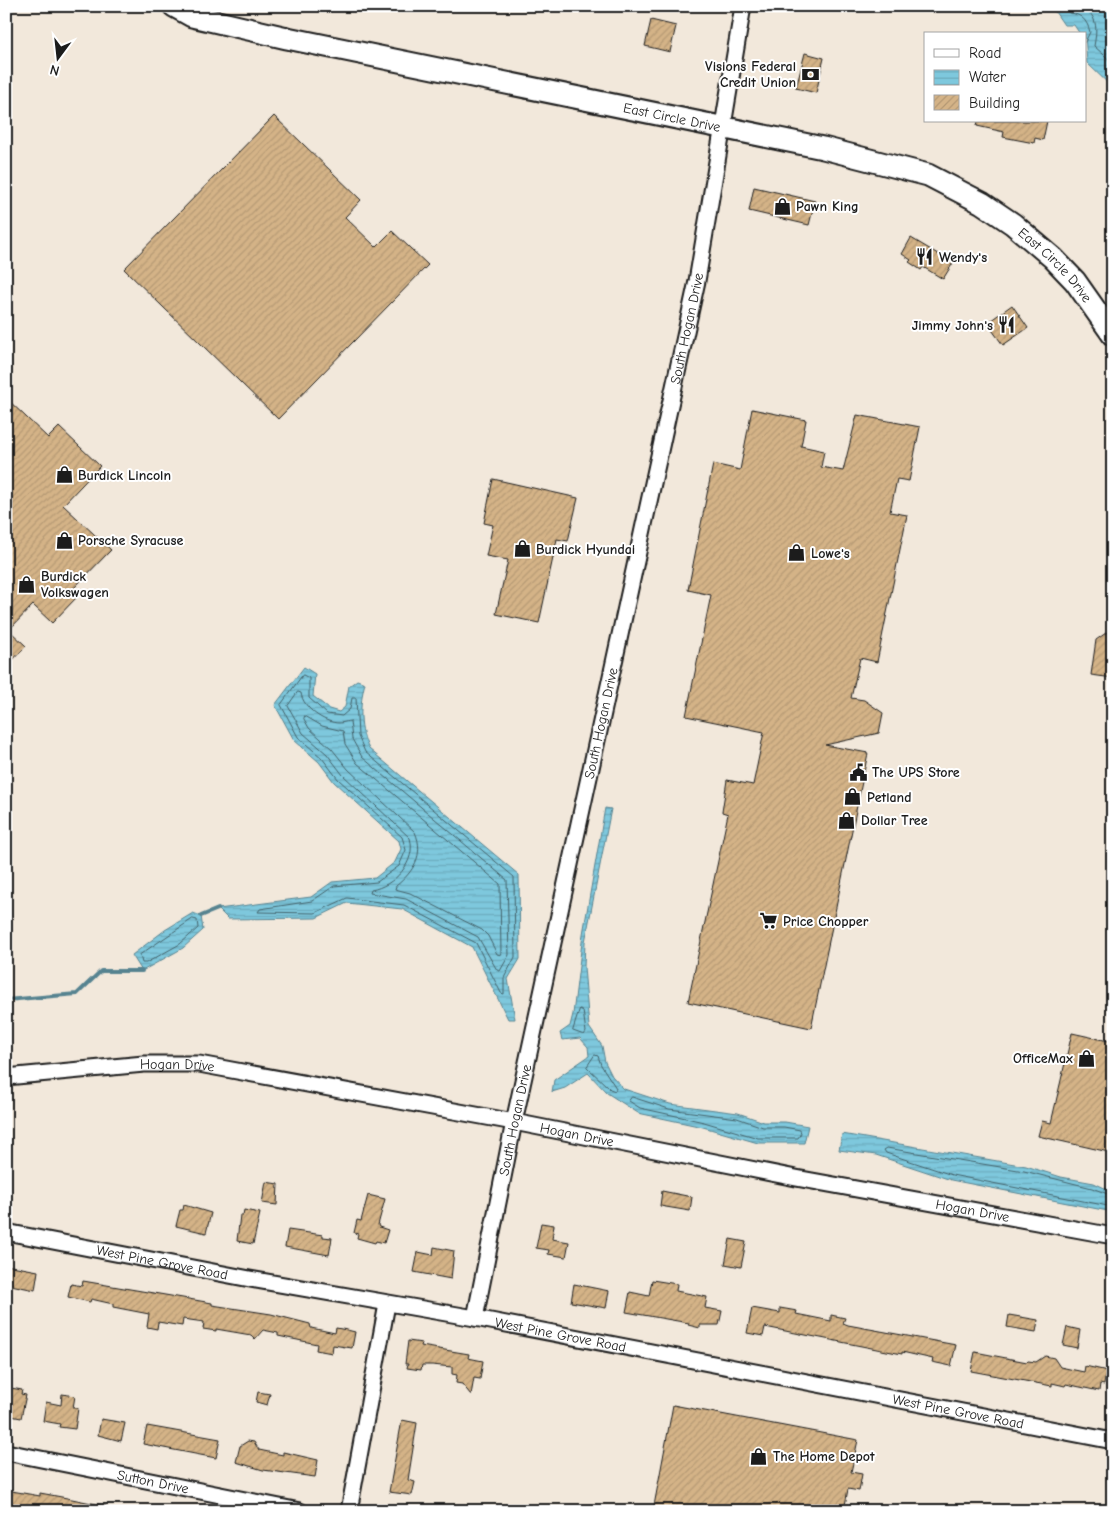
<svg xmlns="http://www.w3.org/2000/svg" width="1119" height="1517" font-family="'Comic Neue',sans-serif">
  <defs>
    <pattern id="water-rules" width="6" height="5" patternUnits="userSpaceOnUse" patternTransform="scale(1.25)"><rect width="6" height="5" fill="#7ec8dd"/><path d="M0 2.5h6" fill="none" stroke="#6cabbd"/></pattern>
    <pattern id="building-hatch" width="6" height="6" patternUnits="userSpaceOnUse" patternTransform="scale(1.25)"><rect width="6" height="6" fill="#d4b387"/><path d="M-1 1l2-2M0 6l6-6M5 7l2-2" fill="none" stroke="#b59974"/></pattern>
  </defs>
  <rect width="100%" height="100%" fill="#f2e8db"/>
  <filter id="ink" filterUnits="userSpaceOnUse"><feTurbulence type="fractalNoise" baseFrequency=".02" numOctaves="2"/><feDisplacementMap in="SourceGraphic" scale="10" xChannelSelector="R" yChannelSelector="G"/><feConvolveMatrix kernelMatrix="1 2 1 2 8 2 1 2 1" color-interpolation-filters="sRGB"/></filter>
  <g filter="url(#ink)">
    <!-- water -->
    <g fill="url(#water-rules)" stroke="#578390">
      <polygon points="1051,6 1113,6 1113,88 1087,63 1085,34 1080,34 1074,25 1064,25"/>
      <path d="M304,667L315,674L313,696L329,709L339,712L345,707L349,686L357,680L365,683C359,704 359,730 369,749L519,875L520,959L508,979L515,1019H508L472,947L402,909L347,903L316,918L228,919L218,909L311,897L332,882L375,878L395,862L401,849L399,841L334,782L319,762L294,740L275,705Z"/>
      <polygon points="605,808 611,809 585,942 584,967 589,1027 602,1046 605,1062 612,1076 624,1089 670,1104 738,1113 764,1122 785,1122 808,1126 804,1143 758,1143 703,1127 638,1113 607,1093 588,1073 565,1088 552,1092 554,1080 589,1056 588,1047 580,1038 562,1040 560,1033 570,1026 573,1014 583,934"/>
      <polygon points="193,913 201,916 203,930 183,948 142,971 132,955 165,930"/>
      <polygon points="842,1134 1026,1166 1061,1177 1094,1183 1113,1192 1113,1212 951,1180 876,1155 839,1150"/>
    </g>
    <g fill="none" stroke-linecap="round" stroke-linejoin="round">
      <!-- shore -->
      <g stroke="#436169" stroke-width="1">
        <path d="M1065,6L1069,13C1081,14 1087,20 1090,32L1085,42"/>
        <path d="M1078,6C1099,13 1097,30 1094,46L1113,63"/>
        <polygon points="303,675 309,678 309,698 327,714 342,716 350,709 352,698 356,698 358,736 365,752 514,877 515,957 504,978 504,994 501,993 476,943 404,905 347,898 315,913 258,912 260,909 312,901 334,886 377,882 399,866 406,850 402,837 338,779 322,758 298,737 281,705"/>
        <path d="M298,692L301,693C303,708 324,723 339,723C343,723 347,721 350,721L352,739L362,757L507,880L509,955L500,971L497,970L478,937L406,899L370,893L371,890C394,886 417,862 410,838L343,775L327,754L303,733L288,706Z"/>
        <path d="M305,716L322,726L343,731L345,744L357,763L500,884L501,955L497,954L488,936L482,930L410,893L395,889L396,886C413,872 425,855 415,832L348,769L332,749L309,728L304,719Z"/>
        <polygon points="193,919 197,920 198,928 180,944 146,963 142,963 140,955"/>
        <polygon points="580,1009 583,1011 586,1032 584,1035 573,1031"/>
        <polygon points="595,1055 598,1056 601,1065 616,1088 615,1091 610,1089 587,1067"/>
        <polygon points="632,1097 669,1109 737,1118 763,1127 784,1127 800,1130 801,1133 798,1138 758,1138 704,1122 640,1108 629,1101"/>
        <polyline points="1113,1196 1092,1188 1024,1171 887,1148 884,1150 886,1153 952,1175 1113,1207"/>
      </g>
      <!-- stream -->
      <g stroke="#578390" stroke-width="4">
        <polyline points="201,916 218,909"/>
        <polyline points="6,1000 77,994 101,971 142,971"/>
      </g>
    </g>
    <!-- building -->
    <g fill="url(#building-hatch)" stroke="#1c1c1c">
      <polygon points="651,20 676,26 670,52 645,46"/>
      <polygon points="805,53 824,58 816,93 796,88"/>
      <polygon points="274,116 361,200 345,217 376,247 392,231 428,265 278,419 124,269"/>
      <polygon points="978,121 1047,121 1043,140 1035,138 1034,143 1003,137 1004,132 977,126"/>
      <polygon points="754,187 815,201 809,225 749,211"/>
      <polygon points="911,238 953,263 943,279 923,267 921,270 909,262 911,260 902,254"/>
      <polygon points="1012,305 1028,328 1003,345 987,323"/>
      <polygon points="6,398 48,438 59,427 100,466 63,505 111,550 72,590 78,596 52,623 33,605 9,630 26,646 6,667"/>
      <polygon points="752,409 806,420 801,446 824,451 821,467 843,471 857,415 920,427 909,481 897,479 890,512 907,515 877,662 860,658 851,698 864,700 883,713 879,733 825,745 868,753 811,1028 688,1002 728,814 722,812 727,780 753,785 764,732 686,716 711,595 688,590 713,464 740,470"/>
      <polygon points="493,479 578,498 568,541 557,539 539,623 496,614 508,560 486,556 493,525 484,523"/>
      <polygon points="1113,628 1113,678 1091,675 1096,640"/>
      <polygon points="1072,1033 1113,1042 1113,1153 1038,1136 1042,1121 1051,1123"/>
      <polygon points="266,1182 278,1184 277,1205 262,1203"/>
      <polygon points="662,1191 692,1197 690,1211 660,1206"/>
      <polygon points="368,1195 385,1199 378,1225 379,1227 388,1230 384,1243 376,1241 375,1243 357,1238 358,1234 354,1233 357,1220 361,1221"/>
      <polygon points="184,1205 211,1213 206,1233 176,1226 180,1210 183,1210"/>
      <polygon points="244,1210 260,1213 253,1244 237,1241 240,1215 243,1215"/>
      <polygon points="541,1223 554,1225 552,1239 569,1242 566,1257 548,1254 549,1250 536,1248"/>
      <polygon points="288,1230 323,1235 323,1237 332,1238 329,1255 285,1247"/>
      <polygon points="730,1239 746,1242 741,1267 725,1264"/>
      <polygon points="434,1247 454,1251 451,1279 414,1272 418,1252 433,1255"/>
      <polygon points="6,1265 38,1271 35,1290 6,1284"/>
      <polygon points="652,1280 677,1284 676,1291 707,1297 705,1308 722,1311 719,1325 700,1325 700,1328 688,1325 689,1323 626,1312 630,1292 649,1296"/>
      <polygon points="83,1281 212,1303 212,1305 271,1314 310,1324 311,1328 335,1333 336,1328 347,1330 355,1332 352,1348 333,1345 332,1353 316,1350 317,1344 278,1336 278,1333 263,1330 255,1339 251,1335 216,1329 216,1331 203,1329 204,1322 183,1319 182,1326 158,1322 157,1329 147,1327 149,1314 113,1307 113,1304 91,1299 90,1302 68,1297 71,1284 82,1286"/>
      <polygon points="574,1284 609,1291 606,1308 571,1302"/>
      <polygon points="752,1308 780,1313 780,1308 797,1311 796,1314 831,1321 831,1315 845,1318 843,1323 848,1325 956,1345 951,1366 932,1362 933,1359 902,1352 902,1354 765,1327 763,1336 747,1333"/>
      <polygon points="1009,1315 1038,1320 1036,1332 1007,1327"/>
      <polygon points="1067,1327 1080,1330 1077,1348 1063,1345"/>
      <polygon points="408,1341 422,1343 421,1346 469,1354 468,1358 483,1361 480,1379 474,1378 471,1395 462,1384 456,1383 457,1375 452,1374 452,1367 432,1365 422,1365 421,1370 407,1368 408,1364 405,1364"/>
      <polygon points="975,1352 1027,1362 1028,1361 1036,1362 1045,1356 1054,1358 1060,1367 1084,1372 1085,1366 1103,1370 1106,1371 1104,1385 1100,1384 1099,1391 1066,1384 1065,1386 1052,1383 1052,1386 971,1371"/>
      <polygon points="11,1388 22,1390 21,1394 26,1395 21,1418 6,1415 6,1391 10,1392"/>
      <polygon points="258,1392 270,1394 267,1405 256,1402"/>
      <polygon points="62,1394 75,1396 73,1408 78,1408 75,1429 59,1427 60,1424 43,1421 46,1402 61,1405"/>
      <polygon points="673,1405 858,1440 851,1472 862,1474 859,1491 848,1489 844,1511 653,1511"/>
      <polygon points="101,1419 125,1423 121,1441 98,1435"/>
      <polygon points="402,1420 417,1423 408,1480 415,1482 412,1495 389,1492"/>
      <polygon points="147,1426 220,1439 216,1458 143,1444"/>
      <polygon points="248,1441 254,1442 259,1450 283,1455 283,1452 318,1460 315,1477 263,1470 236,1462 240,1446"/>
      <polygon points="6,1490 40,1496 40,1493 67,1498 106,1506 105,1511 17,1511 18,1508 6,1506"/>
    </g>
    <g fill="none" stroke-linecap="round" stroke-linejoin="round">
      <defs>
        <g id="street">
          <path id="s1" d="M6,1077L144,1064H199L514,1122L796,1178L1113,1236"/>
          <path id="s2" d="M6,1232L250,1279L475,1318L1113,1441"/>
          <path id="s3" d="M475,1318L514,1122L697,281L743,6"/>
          <path id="s4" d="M6,1452L300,1511"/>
          <polyline points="349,1511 387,1304"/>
        </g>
        <g id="secondary">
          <path id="s5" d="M174,6L192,16L287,38L823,148L928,175L982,203L1013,224L1053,258L1075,281L1113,335"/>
        </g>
      </defs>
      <!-- street casing -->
      <use href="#street" stroke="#1c1c1c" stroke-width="19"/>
      <!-- secondary casing -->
      <use href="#secondary" stroke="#1c1c1c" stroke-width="25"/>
      <!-- street -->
      <use href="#street" stroke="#fff" stroke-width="15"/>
      <!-- secondary -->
      <use href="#secondary" stroke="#fff" stroke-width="21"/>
    </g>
  </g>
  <!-- icons -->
  <defs>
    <symbol id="bank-bare" viewBox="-9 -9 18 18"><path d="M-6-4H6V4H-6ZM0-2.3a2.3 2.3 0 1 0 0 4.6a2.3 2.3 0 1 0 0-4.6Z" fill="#1c1c1c" stroke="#fff" stroke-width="2.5" paint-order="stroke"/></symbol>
    <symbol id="shop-bare" viewBox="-9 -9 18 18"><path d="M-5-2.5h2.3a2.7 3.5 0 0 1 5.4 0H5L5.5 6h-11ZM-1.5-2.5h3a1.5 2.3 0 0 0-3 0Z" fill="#1c1c1c" stroke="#fff" stroke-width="2.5" paint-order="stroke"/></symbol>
    <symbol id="restaurant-bare" viewBox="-9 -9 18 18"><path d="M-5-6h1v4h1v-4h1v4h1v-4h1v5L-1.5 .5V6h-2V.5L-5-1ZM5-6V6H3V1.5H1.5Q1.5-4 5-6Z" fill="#1c1c1c" stroke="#fff" stroke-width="2.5" paint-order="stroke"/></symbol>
    <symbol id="civic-bare" viewBox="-9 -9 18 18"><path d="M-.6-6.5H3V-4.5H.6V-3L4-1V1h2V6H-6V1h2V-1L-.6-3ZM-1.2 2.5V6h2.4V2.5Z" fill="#1c1c1c" stroke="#fff" stroke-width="2.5" paint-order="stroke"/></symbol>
    <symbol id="supermarket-bare" viewBox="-9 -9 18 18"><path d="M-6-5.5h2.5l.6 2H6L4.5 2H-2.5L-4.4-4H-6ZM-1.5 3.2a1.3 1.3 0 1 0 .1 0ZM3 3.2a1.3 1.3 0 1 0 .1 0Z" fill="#1c1c1c" stroke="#fff" stroke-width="2.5" paint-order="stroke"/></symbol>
  </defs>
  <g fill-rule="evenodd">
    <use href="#bank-bare" x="798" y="62" width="25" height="25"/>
    <use href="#shop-bare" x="770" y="194" width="25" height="25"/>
    <use href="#restaurant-bare" x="912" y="244" width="25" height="25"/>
    <use href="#restaurant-bare" x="994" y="312" width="25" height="25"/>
    <use href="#shop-bare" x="52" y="462" width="25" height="25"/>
    <use href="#shop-bare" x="52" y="528" width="25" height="25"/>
    <use href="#shop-bare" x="510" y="536" width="25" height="25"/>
    <use href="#shop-bare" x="784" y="540" width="25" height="25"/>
    <use href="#shop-bare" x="14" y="572" width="25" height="25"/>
    <use href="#civic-bare" x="846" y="760" width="25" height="25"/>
    <use href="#shop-bare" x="840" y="784" width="25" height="25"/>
    <use href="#shop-bare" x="834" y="808" width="25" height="25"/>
    <use href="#supermarket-bare" x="756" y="908" width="25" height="25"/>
    <use href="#shop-bare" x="1074" y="1046" width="25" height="25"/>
    <use href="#shop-bare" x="746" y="1444" width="25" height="25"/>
  </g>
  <g text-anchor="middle" stroke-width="4" stroke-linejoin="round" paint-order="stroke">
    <!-- poi labels -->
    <g font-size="14" font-weight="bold" fill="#1c1c1c" stroke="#fff" text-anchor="start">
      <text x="796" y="71" text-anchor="end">Visions Federal<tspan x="796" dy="16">Credit Union</tspan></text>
      <text x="796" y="211">Pawn King</text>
      <text x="939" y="262">Wendy's</text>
      <text x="993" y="330" text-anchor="end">Jimmy John's</text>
      <text x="78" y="480">Burdick Lincoln</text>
      <text x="78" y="545">Porsche Syracuse</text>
      <text x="536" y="554">Burdick Hyundai</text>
      <text x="811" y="558">Lowe's</text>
      <text x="41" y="581">Burdick<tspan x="41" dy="16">Volkswagen</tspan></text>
      <text x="872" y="777">The UPS Store</text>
      <text x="867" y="802">Petland</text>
      <text x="861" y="825">Dollar Tree</text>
      <text x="783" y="926">Price Chopper</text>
      <text x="1073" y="1063" text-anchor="end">OfficeMax</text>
      <text x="773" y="1461">The Home Depot</text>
    </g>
    <!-- street labels -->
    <g font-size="14" fill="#1c1c1c" stroke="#fff">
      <text dy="5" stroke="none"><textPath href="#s5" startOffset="511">East Circle Drive</textPath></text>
      <text dy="5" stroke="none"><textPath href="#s5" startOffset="931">East Circle Drive</textPath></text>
      <text dy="5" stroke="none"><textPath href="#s3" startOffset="1012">South Hogan Drive</textPath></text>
      <text dy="5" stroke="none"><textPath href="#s3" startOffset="608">South Hogan Drive</textPath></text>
      <text dy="5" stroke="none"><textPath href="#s1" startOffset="172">Hogan Drive</textPath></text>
      <text dy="5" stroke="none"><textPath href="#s3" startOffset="202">South Hogan Drive</textPath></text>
      <text dy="5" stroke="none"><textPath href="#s1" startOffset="578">Hogan Drive</textPath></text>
      <text dy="5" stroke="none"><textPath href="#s1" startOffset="981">Hogan Drive</textPath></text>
      <text dy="5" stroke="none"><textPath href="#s2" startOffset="159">West Pine Grove Road</textPath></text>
      <text dy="5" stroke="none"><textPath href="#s2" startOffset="564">West Pine Grove Road</textPath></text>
      <text dy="5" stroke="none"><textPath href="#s2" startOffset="969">West Pine Grove Road</textPath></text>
      <text dy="5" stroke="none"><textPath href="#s4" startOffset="150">Sutton Drive</textPath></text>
    </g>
  </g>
  <!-- margin -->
  <rect width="1119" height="1517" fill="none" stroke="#fff" stroke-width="25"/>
  <rect x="12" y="12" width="1094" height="1492" fill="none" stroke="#1c1c1c" stroke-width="2" filter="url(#ink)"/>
  <!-- legend -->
  <rect x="924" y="32" width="162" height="90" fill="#ffffff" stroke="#a4a4a4"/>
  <rect x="934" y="49" width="25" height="8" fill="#ffffff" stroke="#a4a4a4"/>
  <text x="969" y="58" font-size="15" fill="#1c1c1c">Road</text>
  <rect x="934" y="70" width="25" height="15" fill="url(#water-rules)" stroke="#a4a4a4"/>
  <text x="969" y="82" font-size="15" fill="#1c1c1c">Water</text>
  <rect x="934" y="95" width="25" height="15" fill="url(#building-hatch)" stroke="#a4a4a4"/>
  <text x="969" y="108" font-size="15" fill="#1c1c1c">Building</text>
  <!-- north arrow -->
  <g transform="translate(58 58) rotate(195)" stroke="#ffffff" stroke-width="4" paint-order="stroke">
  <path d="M0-4L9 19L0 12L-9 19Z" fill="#1c1c1c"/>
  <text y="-8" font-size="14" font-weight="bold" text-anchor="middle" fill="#1c1c1c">N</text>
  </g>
</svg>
